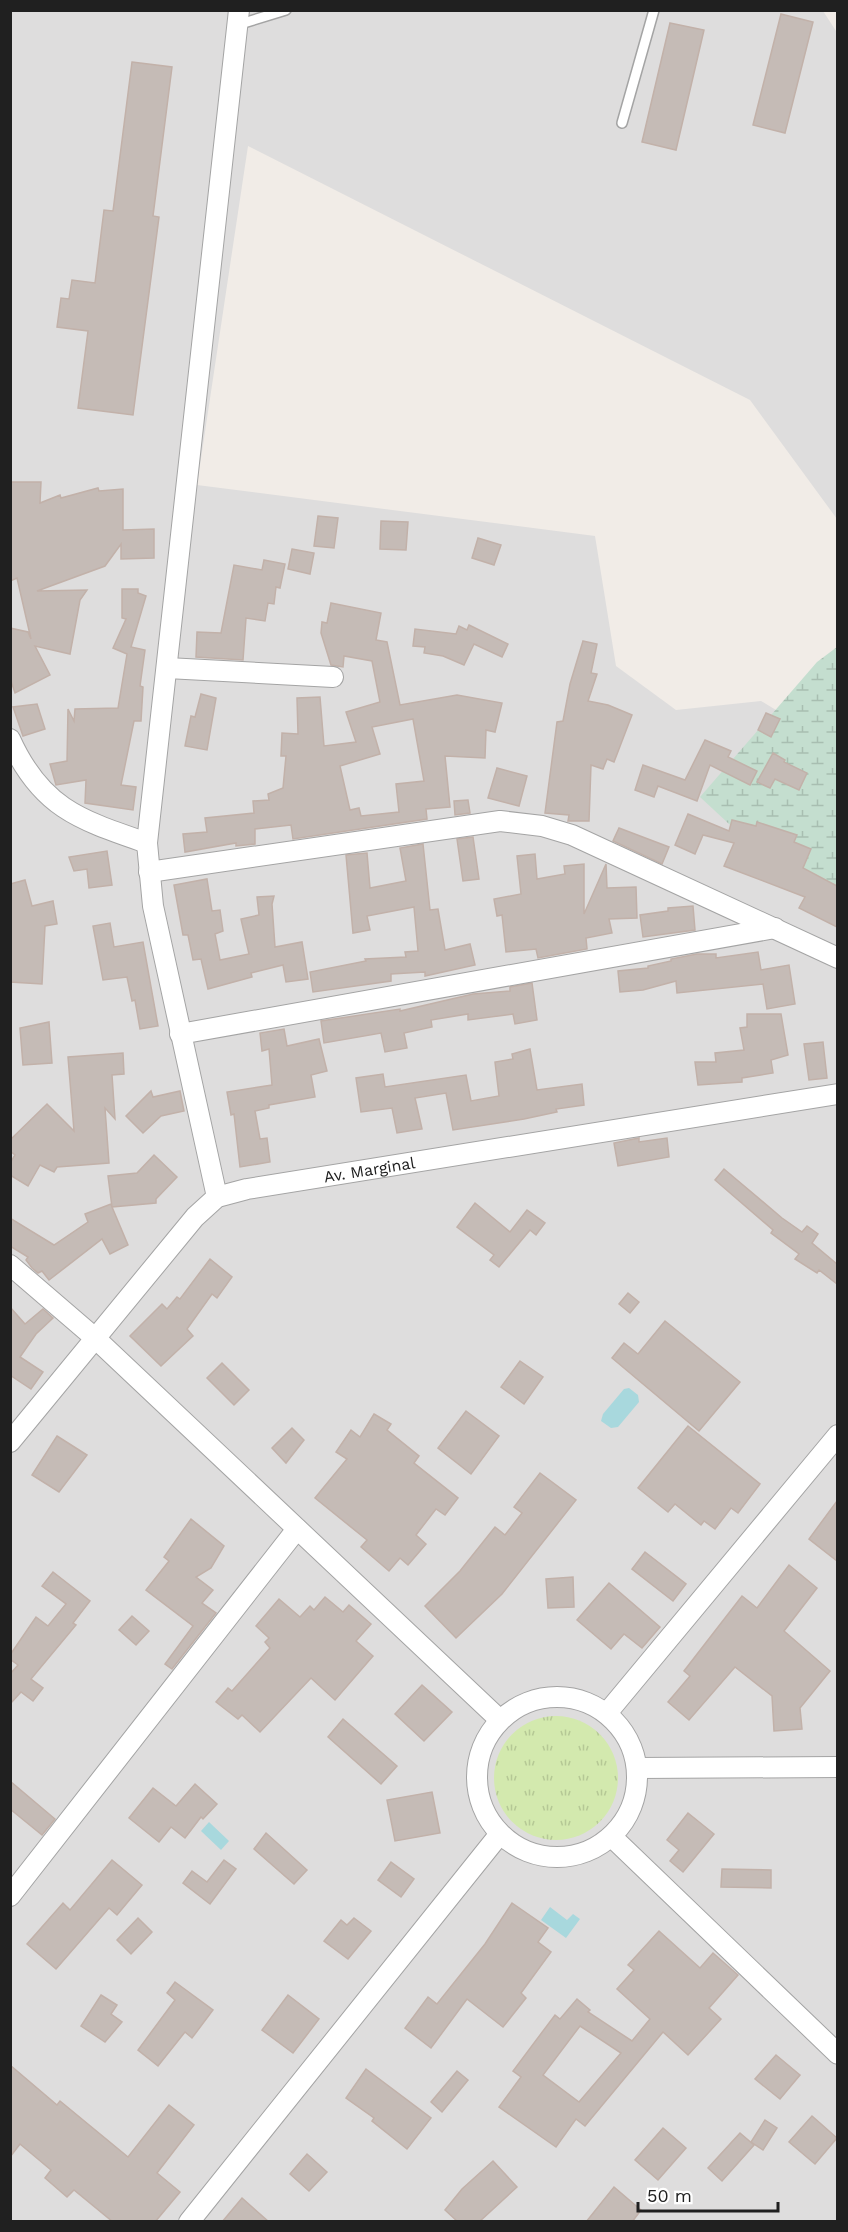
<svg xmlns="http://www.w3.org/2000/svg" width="848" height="2232" font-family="'Work Sans',sans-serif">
  <defs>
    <pattern id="grass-tufts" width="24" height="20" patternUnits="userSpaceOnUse" patternTransform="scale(1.5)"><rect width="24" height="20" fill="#d3e9ae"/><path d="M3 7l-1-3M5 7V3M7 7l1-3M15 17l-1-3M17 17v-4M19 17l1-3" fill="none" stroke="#b5c895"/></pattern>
    <pattern id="wetland-marsh" width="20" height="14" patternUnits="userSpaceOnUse" patternTransform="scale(1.5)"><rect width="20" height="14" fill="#c4decf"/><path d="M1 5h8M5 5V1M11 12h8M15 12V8" fill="none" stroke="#a8beb1"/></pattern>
  </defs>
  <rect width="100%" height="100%" fill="#f1ece7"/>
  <!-- residential -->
  <polygon fill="#dedddd" points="11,11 823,11 838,34 837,519 750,400 248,146 197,485 595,536 616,666 676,710 761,701 837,747 837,2221 11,2222"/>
  <!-- grass -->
  <circle fill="url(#grass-tufts)" cx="556" cy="1778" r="62"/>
  <!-- wetland -->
  <polygon fill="url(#wetland-marsh)" points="837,647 837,914 814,903 700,797 817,662"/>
  <!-- water -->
  <g fill="#a8d8dd">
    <polygon points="629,1388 638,1395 639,1402 618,1427 611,1428 601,1421 603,1414 624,1389"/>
    <polygon points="209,1822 229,1841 221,1850 201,1831"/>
    <polygon points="550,1907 567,1920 573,1914 580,1919 566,1938 541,1920"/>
  </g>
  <!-- building -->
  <g fill="#c5bbb6" stroke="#c2b1a9" stroke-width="1.5" fill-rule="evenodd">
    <polygon points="781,14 813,22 785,133 753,125"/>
    <polygon points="670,23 704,30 676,150 642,142"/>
    <polygon points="132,62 172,67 153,216 159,217 133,415 78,408 88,331 57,327 61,298 69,299 72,280 95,283 104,210 113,211"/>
    <polygon points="10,482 41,482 40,503 60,495 61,498 98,488 99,491 123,489 123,530 154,529 154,558 121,559 121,544 105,566 37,591 87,590 80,600 70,654 35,646 50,675 15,693 10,678 10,628 28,632 31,639 17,578 10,581"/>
    <polygon points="318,516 338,518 334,548 314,546"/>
    <polygon points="381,521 408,522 406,550 380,549"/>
    <polygon points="478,538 501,545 494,565 472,558"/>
    <polygon points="292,549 314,553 310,574 288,569"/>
    <polygon points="264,560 285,564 280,588 276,587 274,604 268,603 265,621 246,618 243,660 196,657 197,632 221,633 234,565 262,570"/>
    <polygon points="122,589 138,589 138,593 146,596 131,647 145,650 140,686 143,687 141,721 134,721 121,785 136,787 133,810 85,803 86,780 56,785 50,764 67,761 68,709 74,721 75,709 118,708 127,654 113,648 126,619 122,618"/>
    <path d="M331,603L381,613L376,640L387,642L400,705L457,695L502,703L495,732L486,730L485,758L445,756L450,807L426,809L427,819L293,839L291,825L255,829V844L236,846V843L185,852L183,834L207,832L205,818L254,813L253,801L269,800L268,794L283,788L286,756H281L282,733L298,734L297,698L320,697L324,746L356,742L346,712L380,702L372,661L344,656L343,667L331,665L321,633L322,622L327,623ZM413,719L424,781L396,784L399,812L361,816L359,808L350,810L340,766L380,754L372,727Z"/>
    <polygon points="469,625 508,644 502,657 474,644 464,665 443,656 424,653 425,647 413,646 415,629 456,634 459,626 467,630"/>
    <polygon points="583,641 597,644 591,673 597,674 588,701 608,705 632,715 614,762 607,759 603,769 591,765 589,821 568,821 569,815 545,813 557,722 563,721 570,684"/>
    <polygon points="201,694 216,698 207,750 185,746 191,716 195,717"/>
    <polygon points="37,704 45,729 23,736 13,707"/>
    <polygon points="766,713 780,719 771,737 758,730"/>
    <polygon points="705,740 731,751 728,757 757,771 750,785 710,765 697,801 658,786 654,797 635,790 643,765 685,780"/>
    <polygon points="773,753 785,760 784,762 807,773 799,790 775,779 770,788 757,782"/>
    <polygon points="497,768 527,776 519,806 488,798"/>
    <polygon points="468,800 470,813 455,815 454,801"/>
    <polygon points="688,814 729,831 732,820 756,826 757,822 797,835 794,842 811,849 803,868 837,886 837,927 799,908 805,897 724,866 734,843 703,835 695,854 675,845"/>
    <polygon points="619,828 669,847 662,864 613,841"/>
    <polygon points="473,837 479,879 463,881 457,839"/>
    <polygon points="423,844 430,910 438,909 445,950 470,944 475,965 425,976 425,972 391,974 391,981 313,992 310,972 366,961 365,959 406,957 405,952 418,951 414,907 367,916 370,930 353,933 346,855 367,853 370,888 406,881 400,848"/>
    <polygon points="107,851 112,885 89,888 87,869 74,871 69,857"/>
    <polygon points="535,854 537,879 565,874 564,866 584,864 584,914 606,864 607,888 636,887 637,918 609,919 612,933 586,938 587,949 538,958 536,949 506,952 502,915 497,916 494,899 521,894 517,856"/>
    <polygon points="207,879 212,911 220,910 223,931 215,934 220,960 249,954 241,919 259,915 257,897 274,896 272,904 275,947 302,942 308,979 286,982 283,965 251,973 252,977 208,989 201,959 193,960 188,935 183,935 174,885"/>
    <polygon points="25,880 32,906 53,901 57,924 45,926 42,984 10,982 10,884"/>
    <polygon points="693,906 695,930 643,937 640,915 668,911 668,908"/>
    <polygon points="110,923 114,947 143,942 158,1026 140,1029 135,1000 132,1001 127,977 103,980 93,926"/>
    <polygon points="758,952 761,970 789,965 795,1004 767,1009 763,984 677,993 676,981 643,990 620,992 618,971 648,968 648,966 671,961 671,959 697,954 716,954 716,958"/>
    <polygon points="532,983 537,1020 515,1024 513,1014 468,1020 468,1014 431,1020 432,1027 404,1033 407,1048 385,1052 381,1033 324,1043 321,1021 400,1009 400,1011 473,994 510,991 510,987"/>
    <polygon points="747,1014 781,1014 788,1055 771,1060 773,1073 742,1078 742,1082 698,1085 695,1062 716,1062 715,1053 744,1050 740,1028 747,1027"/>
    <polygon points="49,1022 52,1063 23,1065 20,1028"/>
    <polygon points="284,1029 287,1046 319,1039 327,1071 311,1075 315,1097 269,1105 269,1108 255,1111 260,1139 267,1138 270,1162 240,1167 234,1114 231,1115 227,1092 272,1085 269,1049 262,1051 260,1033"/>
    <polygon points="823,1042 827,1078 809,1080 804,1044"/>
    <polygon points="530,1049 537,1090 582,1084 584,1105 556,1109 557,1112 524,1119 453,1130 446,1093 415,1098 422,1129 397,1133 392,1108 361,1112 356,1078 383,1074 385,1087 466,1075 471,1101 499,1096 495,1062 513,1059 512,1054"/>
    <polygon points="123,1053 124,1074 112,1075 115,1119 105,1108 109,1163 57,1167 54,1172 40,1165 28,1186 10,1175 10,1163 15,1155 10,1151 10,1140 47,1104 74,1131 68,1057"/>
    <polygon points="151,1091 153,1097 180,1091 184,1111 161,1116 143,1133 126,1116"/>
    <polygon points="639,1138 639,1142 667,1138 669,1157 618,1166 614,1143"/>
    <polygon points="154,1155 177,1177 156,1199 156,1203 112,1207 128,1245 110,1254 102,1239 49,1280 42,1271 38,1273 32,1268 26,1260 28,1257 10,1246 10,1218 54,1245 88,1222 85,1214 111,1204 112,1207 108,1176 137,1173"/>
    <polygon points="724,1169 782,1218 802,1232 807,1226 818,1234 812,1243 837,1264 837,1284 819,1270 817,1273 795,1259 799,1254 771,1233 773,1230 715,1180"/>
    <polygon points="475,1203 510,1232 527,1210 545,1223 536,1235 530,1230 499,1267 490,1260 494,1255 457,1227"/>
    <polygon points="210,1259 232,1277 217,1298 212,1294 187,1329 193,1336 161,1366 130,1336 162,1304 167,1309 177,1297 180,1299"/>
    <polygon points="628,1293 639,1302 630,1313 619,1304"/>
    <polygon points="10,1307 25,1324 43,1309 53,1318 36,1334 20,1357 43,1372 31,1389 10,1375"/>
    <polygon points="665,1321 740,1382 699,1431 612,1358 624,1343 638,1354"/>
    <polygon points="520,1361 543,1377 524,1404 501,1387"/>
    <polygon points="222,1363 249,1390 234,1405 207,1378"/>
    <polygon points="466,1411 499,1436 471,1474 438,1448"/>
    <polygon points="374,1414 391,1424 387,1430 419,1456 414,1463 458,1498 445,1515 436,1509 416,1535 426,1544 408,1565 400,1558 389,1571 361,1547 367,1540 315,1498 347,1459 336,1452 351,1430 360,1437"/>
    <polygon points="688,1426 760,1484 738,1513 731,1508 715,1529 704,1521 701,1525 675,1504 668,1512 638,1488"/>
    <polygon points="292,1428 304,1440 286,1463 272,1448"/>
    <polygon points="57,1436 87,1455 59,1492 32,1475"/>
    <polygon points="540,1473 576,1500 502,1594 456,1638 425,1606 460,1571 495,1527 505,1535 522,1513 514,1507"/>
    <polygon points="837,1501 837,1561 809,1539"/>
    <polygon points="191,1519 224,1546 211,1568 196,1577 213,1590 202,1603 216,1613 172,1669 165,1664 193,1626 146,1590 169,1561 164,1557"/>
    <polygon points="645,1552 686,1584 673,1601 632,1569"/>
    <polygon points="789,1565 817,1588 784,1631 830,1671 800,1708 802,1729 774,1731 772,1696 735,1667 689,1720 668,1702 690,1676 684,1671 742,1596 757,1608"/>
    <polygon points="53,1572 90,1601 73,1623 76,1625 31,1679 43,1688 33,1701 21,1692 10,1704 10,1674 18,1665 10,1659 10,1655 36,1617 48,1626 66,1604 42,1586"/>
    <polygon points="573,1577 574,1607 548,1608 546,1579"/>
    <polygon points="609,1583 660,1627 642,1648 624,1634 611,1649 577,1620"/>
    <polygon points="325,1597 343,1612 349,1605 371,1624 356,1641 373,1656 335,1700 311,1678 260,1732 242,1715 238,1719 216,1702 228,1688 232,1691 270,1648 265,1642 269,1638 256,1626 279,1599 300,1617 310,1606 314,1610"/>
    <polygon points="132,1616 149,1631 136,1645 119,1630"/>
    <polygon points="422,1685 452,1712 424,1741 395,1714"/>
    <polygon points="343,1719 397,1766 381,1784 328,1737"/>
    <polygon points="10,1781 55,1819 42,1835 10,1809"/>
    <polygon points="195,1784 217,1804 203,1819 201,1817 185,1838 171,1827 159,1842 129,1818 153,1788 176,1806"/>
    <polygon points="432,1792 440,1833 395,1841 387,1800"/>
    <polygon points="688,1813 714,1834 683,1872 670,1861 679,1850 667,1840"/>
    <polygon points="266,1833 307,1870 294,1884 254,1849"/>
    <polygon points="112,1860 142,1885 117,1915 109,1908 56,1969 27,1944 63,1903 70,1910"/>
    <polygon points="224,1860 236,1869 210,1904 183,1883 192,1871 207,1882"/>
    <polygon points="391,1862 414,1879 401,1897 378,1880"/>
    <polygon points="722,1869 771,1870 771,1888 721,1887"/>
    <polygon points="512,1903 548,1928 538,1942 551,1952 521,1993 526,1998 503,2027 467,1999 431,2048 405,2028 428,1997 437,2004 485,1944"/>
    <polygon points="138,1918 152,1932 131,1954 117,1940"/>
    <polygon points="354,1918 371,1931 348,1959 324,1941 341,1920 347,1925"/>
    <path d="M659,1931L700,1968L713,1953L738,1975L709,2008L721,2019L688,2055L663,2032L585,2126L576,2119L556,2147L499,2107L521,2077L513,2071L555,2015L560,2019L577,1999L590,2010L588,2012L632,2041L650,2019L617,1989L634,1970L628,1965ZM580,2026L621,2053L579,2102L543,2075Z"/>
    <polygon points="175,1982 213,2010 192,2038 185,2032 158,2066 138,2050 175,2000 167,1993"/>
    <polygon points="101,1995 117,2005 111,2014 122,2022 105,2042 81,2026"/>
    <polygon points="288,1995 319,2019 293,2053 262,2030"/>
    <polygon points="776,2055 800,2075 780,2099 755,2079"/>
    <polygon points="10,2065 57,2105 60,2101 128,2157 169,2105 194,2125 157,2173 180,2192 155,2222 113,2222 74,2190 67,2197 45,2178 51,2170 20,2144 10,2157"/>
    <polygon points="366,2069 431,2118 407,2149 372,2121 374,2118 346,2098"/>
    <polygon points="457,2071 468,2080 442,2112 431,2102"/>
    <polygon points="812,2116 837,2138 815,2164 789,2142"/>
    <polygon points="765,2120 777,2128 763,2150 751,2142"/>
    <polygon points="663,2128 686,2148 658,2180 635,2160"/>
    <polygon points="740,2133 754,2145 722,2181 708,2168"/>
    <polygon points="307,2154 327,2172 309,2191 290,2174"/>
    <polygon points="493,2161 517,2187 479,2222 458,2222 445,2210 462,2189"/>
    <polygon points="614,2187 641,2210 632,2222 586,2222"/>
    <polygon points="242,2198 269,2222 222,2222"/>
  </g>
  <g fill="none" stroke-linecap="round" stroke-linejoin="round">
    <defs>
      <g id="lane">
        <polyline points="237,25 286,10"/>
        <polyline points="622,123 654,10"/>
      </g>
      <g id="street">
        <polyline points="167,668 333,677"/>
        <path d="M10,739C41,808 80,820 147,843"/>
        <polyline points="149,872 500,821 542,826 572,835 838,958"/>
        <polyline points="180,1034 775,928"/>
        <polyline points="217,1197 153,906 147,843 239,10"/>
        <polyline points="10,1265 95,1338 500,1720"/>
        <path id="s1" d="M10,1442L195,1217L217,1197L247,1189L838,1094"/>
        <circle cx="557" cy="1777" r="80"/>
        <polyline points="607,1713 838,1435"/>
        <polyline points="637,1768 838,1767"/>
        <polyline points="612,1837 838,2054"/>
        <polyline points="10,1896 297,1529"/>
        <polyline points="189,2222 499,1835"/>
      </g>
    </defs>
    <!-- lane casing -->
    <use href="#lane" stroke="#a4a4a4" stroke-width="12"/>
    <!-- street casing -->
    <use href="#street" stroke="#a4a4a4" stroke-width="22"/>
    <!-- lane -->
    <use href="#lane" stroke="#fff" stroke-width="9"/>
    <!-- street -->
    <use href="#street" stroke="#fff" stroke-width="20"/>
  </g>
  <g text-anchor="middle" stroke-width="4.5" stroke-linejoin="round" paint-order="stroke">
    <!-- street labels -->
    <g font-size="16" fill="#202020" stroke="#fff">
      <text dy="6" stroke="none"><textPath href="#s1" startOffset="476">Av. Marginal</textPath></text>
    </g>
  </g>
  <!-- border -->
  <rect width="848" height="2232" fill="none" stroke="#202020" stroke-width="24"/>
  <!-- scale -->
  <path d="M638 2202v9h140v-9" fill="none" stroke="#202020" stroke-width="3"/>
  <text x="647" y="2202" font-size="18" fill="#202020" stroke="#ffffff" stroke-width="4.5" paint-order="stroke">50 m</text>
</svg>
